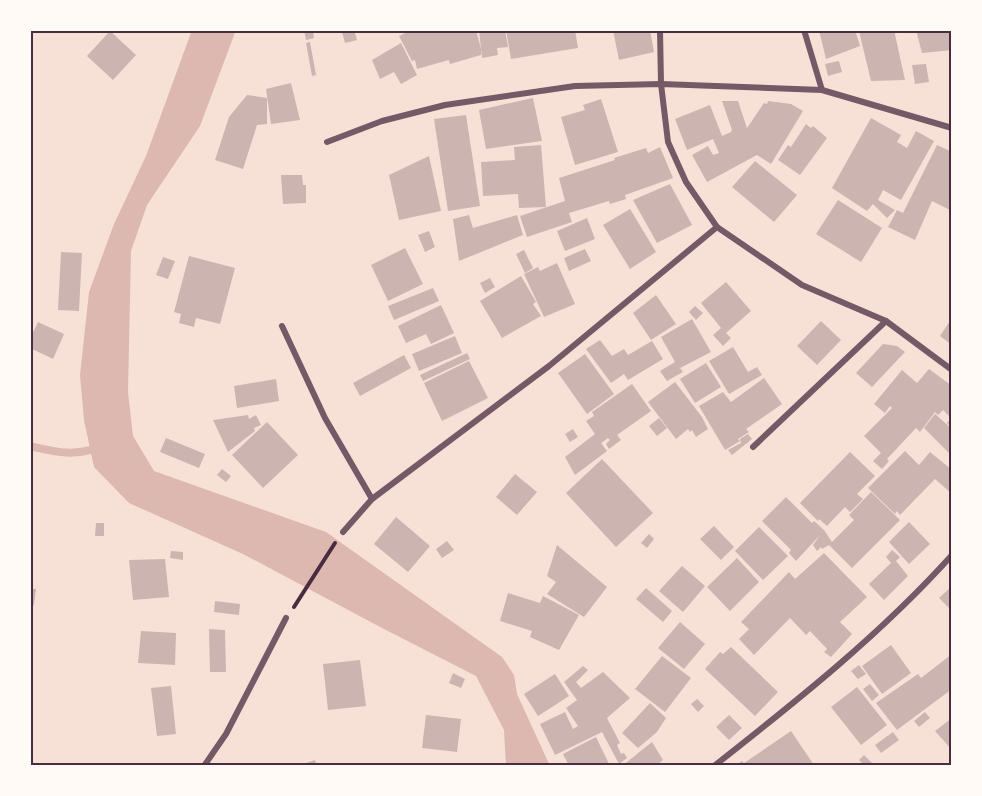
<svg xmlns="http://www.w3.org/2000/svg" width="982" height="796" font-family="Manrope,sans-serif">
  <rect width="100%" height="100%" fill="#f7e1d7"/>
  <!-- water -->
  <polygon fill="#dcb8b0" points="192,30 236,30 200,126 147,205 131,251 128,392 133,436 154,471 326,532 502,657 514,675 517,694 550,766 506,766 504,730 476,676 382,628 243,554 129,503 94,467 84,420 80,375 89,292 114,224 146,156"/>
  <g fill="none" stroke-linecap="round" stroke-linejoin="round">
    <!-- stream -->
    <path stroke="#dcb8b0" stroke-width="8" d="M30,446C56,452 73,457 100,447"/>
  </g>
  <!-- building -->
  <g fill="#ccb4b1">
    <polygon points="304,30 313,30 314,38 306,40"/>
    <polygon points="354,30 357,40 345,43 342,32"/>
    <polygon points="412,30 476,30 481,49 481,55 450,64 449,60 417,69 415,60 412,61 399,36"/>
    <polygon points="479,30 505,30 508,47 497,48 498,55 482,58"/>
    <polygon points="506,30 575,30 578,48 511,59"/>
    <polygon points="613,30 650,30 654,52 619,60"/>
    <polygon points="819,30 855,30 860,46 826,59"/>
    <polygon points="866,30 894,30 905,80 871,81 859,31"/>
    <polygon points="916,30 952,30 952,50 922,53"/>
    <polygon points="110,31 136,55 113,80 87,56"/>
    <polygon points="310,42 316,75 312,76 306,43"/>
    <polygon points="401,43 417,75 401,84 394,72 380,79 372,60"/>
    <polygon points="839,61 842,72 828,76 825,64"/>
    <polygon points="926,64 929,82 915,84 912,65"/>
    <polygon points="291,83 300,120 271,124 266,89"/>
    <polygon points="247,95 267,98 267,124 257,125 243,169 215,160 229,117"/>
    <polygon points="533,98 542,141 486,149 479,110"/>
    <polygon points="601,99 618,152 575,165 561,117 585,110 583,105"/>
    <polygon points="722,101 738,101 747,128 764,103 767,104 768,101 791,104 803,111 771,164 757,155 707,182 692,155 708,146 713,155 719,153 713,139 687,150 675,119 710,105 722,136 731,132 732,130"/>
    <polygon points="466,115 480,206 448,211 434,119"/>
    <polygon points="871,118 901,135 897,142 907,148 916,131 934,141 901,200 883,190 878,200 895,210 887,218 873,204 867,211 832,188"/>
    <polygon points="806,124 811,128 813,126 827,138 800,175 778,160 788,145 791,147"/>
    <polygon points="541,145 546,207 519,208 518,194 483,196 481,162 515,160 514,147"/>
    <polygon points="937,145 952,152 952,211 932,201 915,240 888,227 897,210 903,213"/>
    <polygon points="660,147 673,178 625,195 626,199 610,204 609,201 569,213 572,222 527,237 520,216 565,201 559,178 615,160 614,158 646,148 648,153"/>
    <polygon points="429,156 441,211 399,220 389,175"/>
    <polygon points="755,161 797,195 774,222 732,187"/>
    <polygon points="281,175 302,175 303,185 306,185 306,203 283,204"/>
    <polygon points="670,184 692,225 657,243 633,200"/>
    <polygon points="838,200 882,228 861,262 816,234"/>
    <polygon points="630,209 656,252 630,269 603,225"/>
    <polygon points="469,215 473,228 517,215 523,235 459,261 453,219"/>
    <polygon points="587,218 595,239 565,251 557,231"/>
    <polygon points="429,231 435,247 425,252 418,235"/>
    <polygon points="405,248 423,284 388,301 371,265"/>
    <polygon points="585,249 591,261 569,271 564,258"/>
    <polygon points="524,250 533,268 525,273 516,254"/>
    <polygon points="61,252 82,253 79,311 58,310"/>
    <polygon points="189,256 235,268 220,324 196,318 194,327 179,323 181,314 174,312"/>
    <polygon points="163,257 175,261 168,279 156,275"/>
    <polygon points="557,263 575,304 544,317 524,274 538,267 540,271"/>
    <polygon points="521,276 536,302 533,304 541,316 502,338 480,301"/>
    <polygon points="490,278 495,287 485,293 480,283"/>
    <polygon points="726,282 751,311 726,333 731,338 723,346 713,335 721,328 701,303"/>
    <polygon points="433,288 439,301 394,320 388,306"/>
    <polygon points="656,295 676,324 651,340 633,313"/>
    <polygon points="441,305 454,333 431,344 426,334 406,343 398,326"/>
    <polygon points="695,306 703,313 696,320 689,312"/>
    <polygon points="952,318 952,345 940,336"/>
    <polygon points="692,319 711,352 680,368 683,372 667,381 660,371 675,362 661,337"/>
    <polygon points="821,321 841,340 817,365 797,346"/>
    <polygon points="38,322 64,334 53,359 30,348 30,339"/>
    <polygon points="455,336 462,353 419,371 412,354"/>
    <polygon points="600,340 612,356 624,349 628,355 652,341 663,359 628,380 624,374 611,383 586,349"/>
    <polygon points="883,344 897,346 905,352 872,387 856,373"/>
    <polygon points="733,347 748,372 757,367 762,375 729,394 709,361"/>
    <polygon points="467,353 470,359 423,381 420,375"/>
    <polygon points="585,354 614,394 587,414 558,373"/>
    <polygon points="404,355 411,368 360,396 353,383"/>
    <polygon points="469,361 488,398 442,421 424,383"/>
    <polygon points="706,363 721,387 695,403 680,379"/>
    <polygon points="929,369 952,386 952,428 947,423 951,418 943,410 938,415 935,412 920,432 916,428 887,459 889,461 882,469 873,461 881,453 864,436 892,408 890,406 885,413 874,404 902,370 917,383"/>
    <polygon points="764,378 782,404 746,429 749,432 738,439 740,441 725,450 699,406 723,392 731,402"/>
    <polygon points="276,379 279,401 237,408 234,386"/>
    <polygon points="675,382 702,417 708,429 696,437 692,430 690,432 688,429 676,439 648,402"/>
    <polygon points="632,384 651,411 617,435 621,440 609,449 606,444 610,440 608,438 601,443 607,451 575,475 565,457 595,434 586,421 594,416 592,412"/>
    <polygon points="935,414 952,429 952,456 924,428"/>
    <polygon points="248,415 249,419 256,415 261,425 254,428 255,431 228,452 213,420"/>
    <polygon points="659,418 667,428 657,436 649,426"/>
    <polygon points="267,422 298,455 263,488 232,455"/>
    <polygon points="573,429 578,437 570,442 565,434"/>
    <polygon points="748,434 752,439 732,455 728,450 741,443 740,439"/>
    <polygon points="166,438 205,454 199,468 160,452"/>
    <polygon points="905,451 919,465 930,452 952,470 952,494 935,479 900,515 897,511 895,514 868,488"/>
    <polygon points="850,452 875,476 857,494 863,499 850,512 845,507 827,526 819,519 818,521 800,503"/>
    <polygon points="602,459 653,513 616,547 566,493"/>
    <polygon points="222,469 231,476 226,482 217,475"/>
    <polygon points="515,474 537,492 517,515 496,497"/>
    <polygon points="871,492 900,520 852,568 829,545 822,549 821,547 817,551 813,545 820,535 796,561 789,553 791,550 762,521 786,497 812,523 814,521 824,530 832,542 854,520 849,515"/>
    <polygon points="396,517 430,546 408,572 374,544"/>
    <polygon points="909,522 930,544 909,564 889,542"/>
    <polygon points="96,523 104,523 104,536 95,536"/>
    <polygon points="714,526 734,547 721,560 700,539"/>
    <polygon points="759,527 788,556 763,580 735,551"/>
    <polygon points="649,534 654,539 647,548 641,543"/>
    <polygon points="447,541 454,550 442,558 436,549"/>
    <polygon points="557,545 607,587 584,617 547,594 556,582 547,576"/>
    <polygon points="892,550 900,557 896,561 908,576 884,600 869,584 891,563 886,557"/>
    <polygon points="171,551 183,552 183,560 170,558"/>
    <polygon points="824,553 867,597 840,622 852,634 831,657 824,652 827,649 810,631 806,635 790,618 754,655 739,639 749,629 741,622 789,572 795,579"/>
    <polygon points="737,558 759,582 730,611 707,587"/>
    <polygon points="165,559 169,597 133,600 129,560"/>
    <polygon points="682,566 705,586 683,612 659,591"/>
    <polygon points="952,586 952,611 939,598"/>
    <polygon points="646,588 672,611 663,622 636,599"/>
    <polygon points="30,589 36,589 34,604 31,613"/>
    <polygon points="508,593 540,603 543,596 579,615 559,650 530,637 532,631 500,621"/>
    <polygon points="215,601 240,604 239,615 214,612"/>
    <polygon points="680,622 705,644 684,669 658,648"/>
    <polygon points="209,629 225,630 226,672 210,672"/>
    <polygon points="141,631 176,633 175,665 138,663"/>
    <polygon points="891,645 911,673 882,694 862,666"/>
    <polygon points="731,647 778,692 755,716 705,669 720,652 723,654"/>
    <polygon points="952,654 952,689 897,730 876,703 918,674 921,678"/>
    <polygon points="662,656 691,678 665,712 635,689"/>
    <polygon points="360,660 366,706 328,710 323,664"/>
    <polygon points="859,665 866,674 858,679 851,671"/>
    <polygon points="583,666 588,670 576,682 581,688 603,672 630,698 607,718 620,743 617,745 621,754 624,753 627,758 619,764 602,732 555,755 540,724 565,712 573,729 578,726 566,708 577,700 564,682"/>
    <polygon points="453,673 465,679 461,688 449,683"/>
    <polygon points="555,674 569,696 538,716 524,694"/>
    <polygon points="870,684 879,695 872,701 863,689"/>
    <polygon points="171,686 176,734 157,736 151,688"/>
    <polygon points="857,687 887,725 861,745 831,707"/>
    <polygon points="697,699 704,706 698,712 691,704"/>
    <polygon points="650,703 666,718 657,732 638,748 622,733"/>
    <polygon points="925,712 930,718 919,727 914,721"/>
    <polygon points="426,715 461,719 457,752 422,748"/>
    <polygon points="729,715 742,728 729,740 716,727"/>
    <polygon points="952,718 952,750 935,731"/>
    <polygon points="791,731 814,765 817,763 819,766 735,766 742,761 744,763"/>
    <polygon points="893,732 899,740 881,753 875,745"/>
    <polygon points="596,737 610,766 569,766 563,754"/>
    <polygon points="652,742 663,760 656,766 622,766"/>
    <polygon points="864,755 875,766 865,766 859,760"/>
    <polygon points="315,760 317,766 297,766"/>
  </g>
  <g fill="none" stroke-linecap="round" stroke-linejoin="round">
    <!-- path -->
    <polyline stroke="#4a2c40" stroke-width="4" points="294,607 335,543"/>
    <!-- minor -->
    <g stroke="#755966" stroke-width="6">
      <polyline points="660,30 661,84 668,142 686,182 717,227 802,285 886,321 952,370"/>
      <polyline points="804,30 822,90"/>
      <polyline points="327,142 382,121 445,105 575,86 661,84 822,90 952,128"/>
      <polyline points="282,326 325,418 372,499 549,366 717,227"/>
      <polyline points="753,447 886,321"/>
      <polyline points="343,532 372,499"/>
      <polyline points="204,766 226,734 286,618"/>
      <path d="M714,766C798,700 881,634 952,555"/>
    </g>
  </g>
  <!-- border -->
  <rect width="982" height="796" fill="none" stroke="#fffaf5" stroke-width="63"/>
  <rect x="32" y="32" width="918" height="732" fill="none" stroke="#4a2c40" stroke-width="2"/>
</svg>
